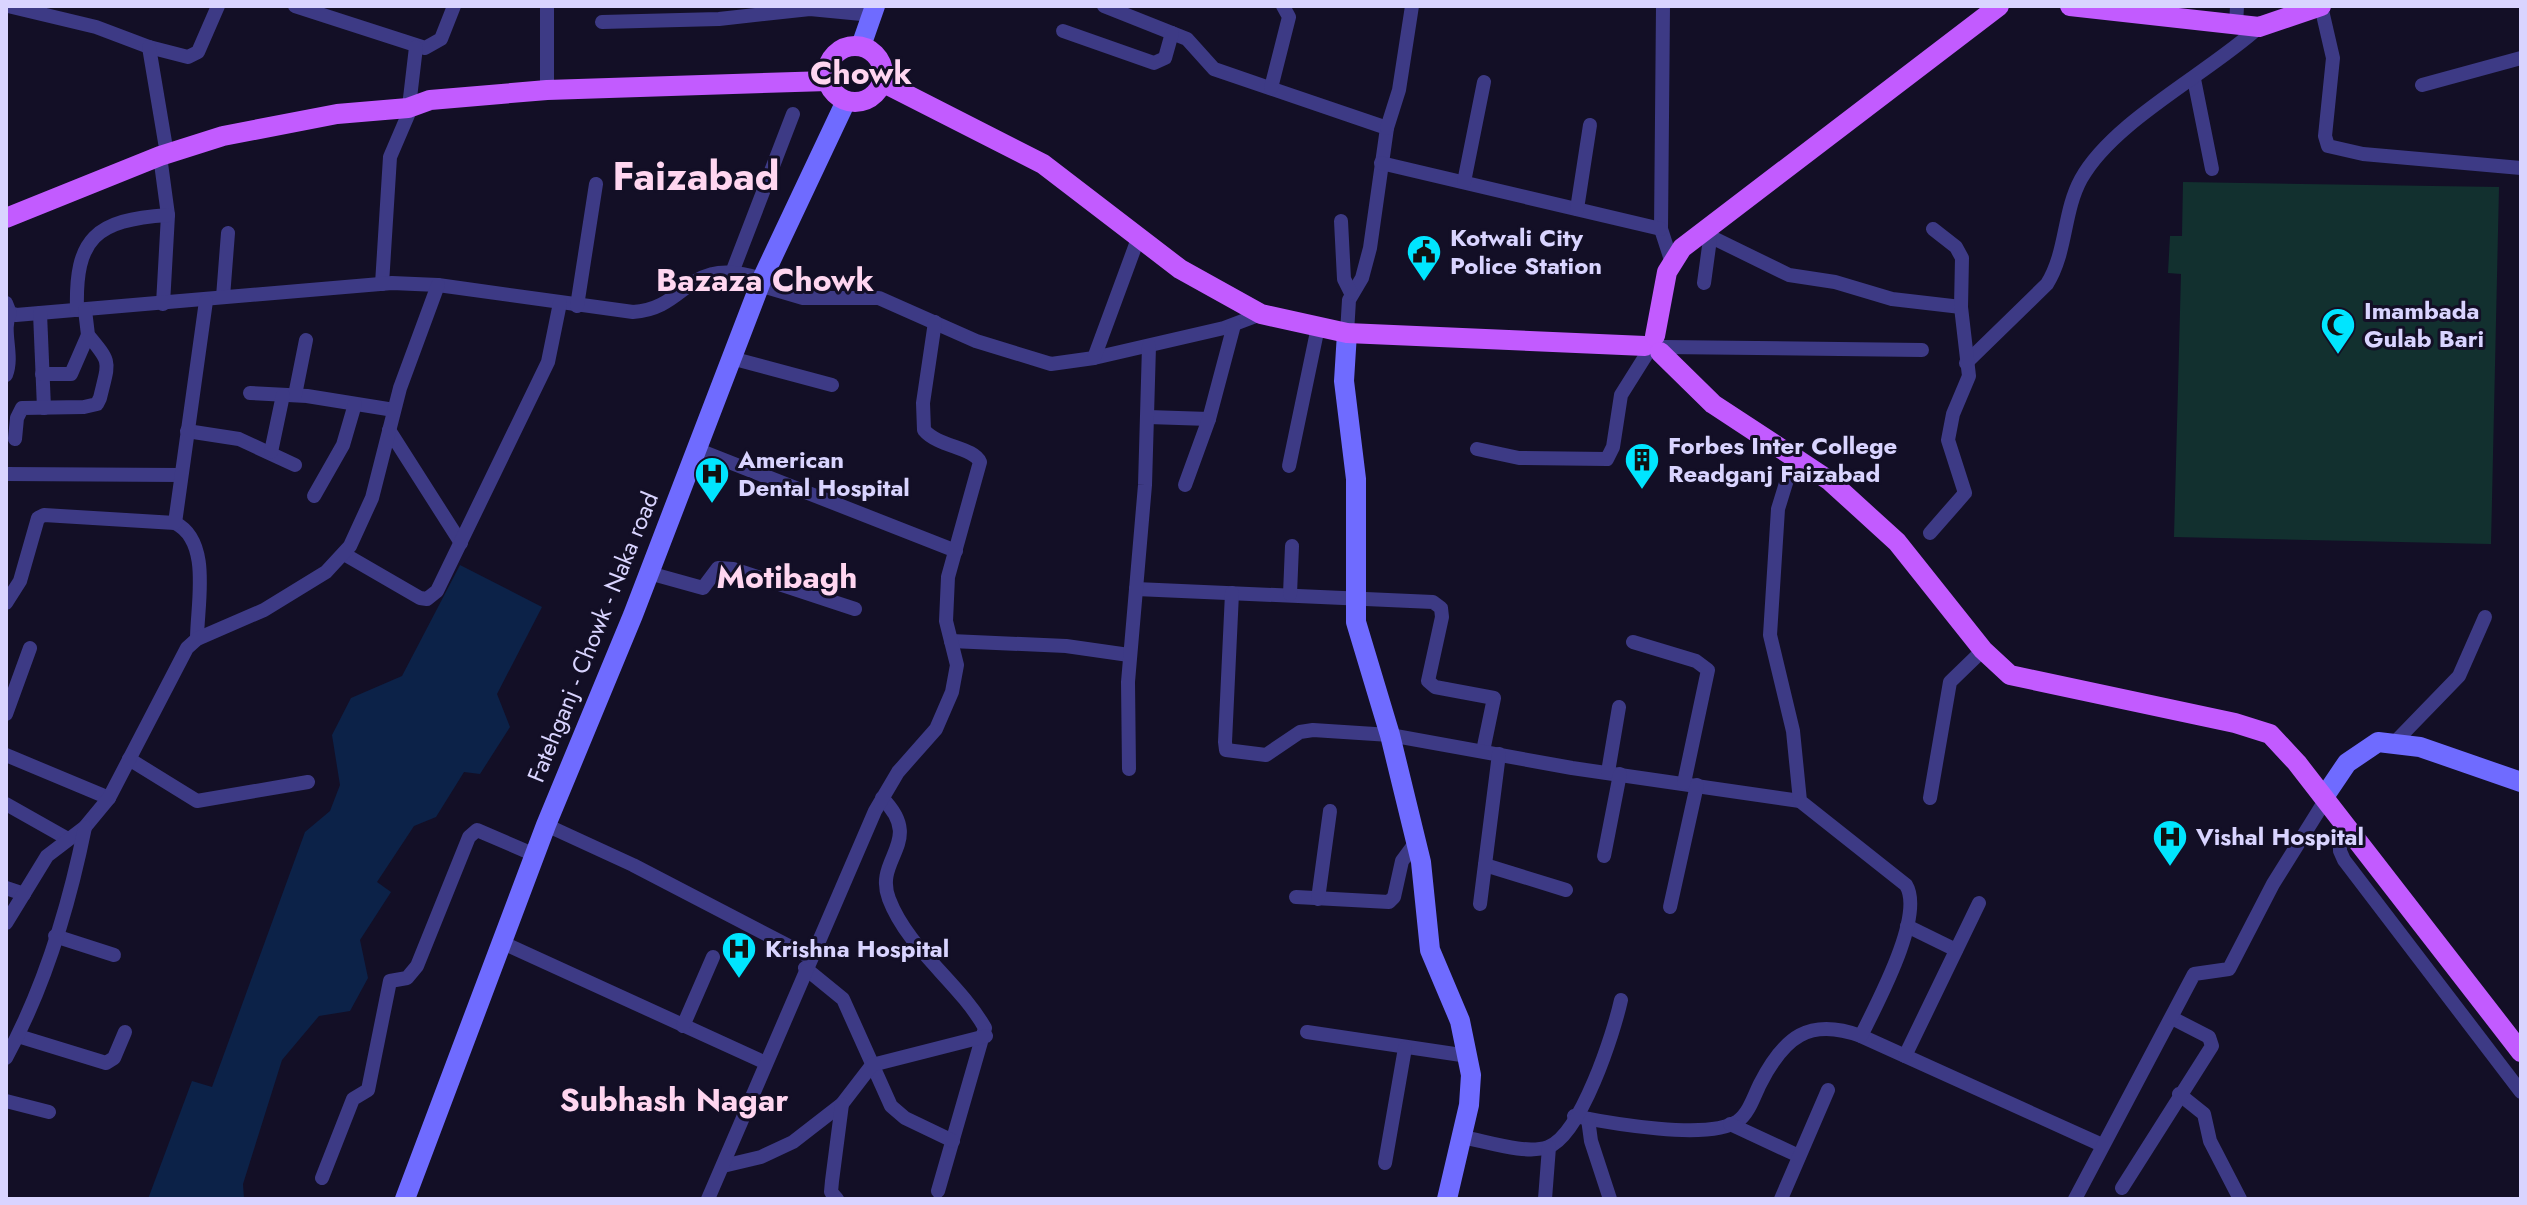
<svg xmlns="http://www.w3.org/2000/svg" width="2527" height="1205" font-family="Jost,sans-serif">
  <rect width="100%" height="100%" fill="#130f26"/>
  <!-- green -->
  <polygon fill="#12302f" points="2183,182 2499,187 2491,544 2174,537 2181,274 2168,273 2170,236 2182,236"/>
  <!-- water -->
  <polygon fill="#0c2248" points="460,565 542,607 497,694 510,727 480,774 464,772 436,817 414,826 377,882 391,892 360,940 368,978 350,1011 319,1016 282,1060 243,1184 244,1199 148,1199 192,1081 212,1087 305,832 330,811 340,785 332,735 351,698 402,676"/>
  <g fill="none" stroke-linecap="round" stroke-linejoin="round">
    <!-- street -->
    <g stroke="#3d3a85" stroke-width="14">
      <polyline points="8,6 96,27 149,47 188,57 198,52 218,6"/>
      <polyline points="295,6 425,48 441,39 454,6"/>
      <polyline points="547,6 547,90"/>
      <polyline points="1104,6 1187,39 1214,69 1387,128 1370,248 1362,278 1349,300 1347,333"/>
      <polyline points="1663,6 1661,229 1671,260"/>
      <polyline points="2321,6 2333,58 2325,136 2328,146 2363,154 2521,168"/>
      <polyline points="602,22 719,19 810,9 872,15"/>
      <polyline points="2236,26 2237,6"/>
      <polyline points="1063,31 1154,63 1165,58 1172,33"/>
      <polyline points="149,47 167,154"/>
      <polyline points="2194,79 2212,169"/>
      <polyline points="2422,85 2521,58"/>
      <polyline points="1271,88 1289,17 1283,6"/>
      <polyline points="1387,128 1399,90 1412,6"/>
      <polyline points="160,156 168,215 163,304"/>
      <polyline points="1381,163 1661,229"/>
      <polyline points="1464,182 1484,82"/>
      <polyline points="1577,209 1590,125"/>
      <polyline points="1341,221 1344,279 1351,293"/>
      <polyline points="1701,232 1789,275 1835,282 1892,299 1961,307"/>
      <polyline points="733,270 793,114"/>
      <polyline points="1704,283 1710,239"/>
      <polyline points="382,284 390,157 408,115 416,47"/>
      <polyline points="759,285 803,298 879,298 976,341 1051,364 1094,358 1224,328 1261,314"/>
      <polyline points="223,297 228,233"/>
      <path d="M6,303L10,313L16,315L392,283L438,285L633,312C690,308 685,254 762,279"/>
      <polyline points="577,306 596,184"/>
      <path d="M77,310C75,238 95,220 168,215"/>
      <polyline points="40,313 44,408"/>
      <polyline points="1663,347 1922,350"/>
      <polyline points="731,358 832,385"/>
      <polyline points="1094,358 1139,236"/>
      <path d="M1966,363L2047,284C2067,252 2063,212 2081,179C2113,121 2209,73 2259,27"/>
      <polyline points="42,374 71,374 88,335"/>
      <path d="M6,375C14,355 1,330 10,313"/>
      <polyline points="250,393 307,396 394,410"/>
      <polyline points="295,395 306,340"/>
      <polyline points="1148,417 1209,419"/>
      <polyline points="389,430 461,543"/>
      <polyline points="187,431 239,439 295,465"/>
      <path d="M15,439L17,418L22,408L84,407L97,404L100,398C109,360 112,364 88,335L85,310"/>
      <polyline points="696,449 956,551"/>
      <polyline points="1477,449 1519,458 1607,459 1613,447 1621,395 1648,352"/>
      <polyline points="271,452 283,395"/>
      <polyline points="1289,466 1318,327"/>
      <polyline points="6,474 181,475"/>
      <polyline points="1185,485 1209,419 1234,325"/>
      <polyline points="314,496 343,445 355,404"/>
      <path d="M175,523C212,541 197,605 197,639"/>
      <polyline points="1930,533 1965,493 1948,440 1953,414 1969,376 1961,307 1962,258 1956,247 1933,229"/>
      <polyline points="344,554 420,598 427,599 437,591 548,362 560,303"/>
      <polyline points="649,573 703,588 718,568 733,569 855,609"/>
      <polyline points="1136,589 1433,602 1441,608 1442,617 1428,681 1435,687 1494,698 1483,751"/>
      <polyline points="1232,593 1225,742 1226,750 1266,755 1300,732 1313,730 1390,735 1572,768 1800,801"/>
      <polyline points="1290,594 1292,546"/>
      <polyline points="6,603 20,581 38,518 44,515 175,523 206,301"/>
      <polyline points="951,641 1066,646 1129,655"/>
      <polyline points="1633,642 1696,661 1708,670 1684,783"/>
      <polyline points="6,714 30,648"/>
      <polyline points="2395,742 2459,676 2485,617"/>
      <polyline points="6,755 109,798"/>
      <polyline points="129,759 197,801 308,782"/>
      <polyline points="1129,769 1128,682 1145,485 1149,346"/>
      <polyline points="1608,772 1619,707"/>
      <path d="M882,798C926,842 873,858 889,899C908,949 959,982 985,1028L938,1191"/>
      <polyline points="1930,798 1950,682 1983,650"/>
      <polyline points="6,804 68,839"/>
      <polyline points="2340,818 2340,851 2344,860 2521,1092"/>
      <polyline points="546,825 633,865 810,957"/>
      <polyline points="1604,856 1620,774"/>
      <polyline points="1485,865 1566,890"/>
      <polyline points="6,888 24,894"/>
      <polyline points="1296,897 1389,902 1394,897 1402,861 1416,842"/>
      <polyline points="1318,899 1330,811"/>
      <polyline points="1480,904 1499,754"/>
      <polyline points="1670,907 1697,785"/>
      <polyline points="6,923 47,856 85,827 109,798 187,648 197,639 264,610 326,572 350,546 372,498 400,388 438,285"/>
      <polyline points="1907,926 1956,950"/>
      <polyline points="55,936 114,955"/>
      <polyline points="503,943 766,1063"/>
      <polyline points="805,968 843,999 891,1106 905,1118 953,1141"/>
      <polyline points="683,1026 713,957"/>
      <polyline points="1307,1032 1468,1056"/>
      <polyline points="18,1036 106,1063 114,1058 125,1032"/>
      <polyline points="1861,1036 2102,1145"/>
      <polyline points="1905,1056 1979,903"/>
      <path d="M6,1058C44,988 69,906 85,827"/>
      <polyline points="2179,1094 2204,1114 2210,1141 2240,1199"/>
      <polyline points="6,1101 49,1112"/>
      <path d="M1574,1116C1609,1123 1709,1141 1738,1121C1749,1113 1754,1096 1760,1084C1784,1037 1809,1017 1861,1036C1876,1005 1925,916 1906,885L1800,801L1793,731L1770,635L1778,509L1794,457"/>
      <polyline points="1588,1119 1591,1141 1610,1199"/>
      <polyline points="1730,1124 1799,1156"/>
      <path d="M1462,1137C1486,1141 1525,1155 1548,1147C1581,1135 1614,1032 1621,1000"/>
      <polyline points="1385,1163 1405,1048"/>
      <polyline points="723,1166 761,1157 793,1142 842,1104 872,1065 986,1036"/>
      <polyline points="322,1178 353,1099 368,1090 390,981 407,978 417,966 469,837 477,830 535,855"/>
      <polyline points="2122,1188 2212,1046 2209,1037 2172,1018"/>
      <path d="M708,1199L875,811L898,772L936,729L952,692L957,665L946,621L948,577L980,462C974,447 938,447 924,430L923,403L935,322"/>
      <polyline points="837,1199 831,1192 832,1181 842,1104"/>
      <polyline points="1545,1199 1549,1147"/>
      <polyline points="1781,1199 1828,1090"/>
      <polyline points="2075,1199 2194,974 2229,969 2273,884 2326,799"/>
    </g>
    <!-- secondary -->
    <g stroke="#6f6bff" stroke-width="20">
      <polyline points="861,46 875,6"/>
      <polyline points="1347,333 1344,381 1356,479 1356,622 1390,735 1421,862 1430,950 1460,1021 1471,1075 1469,1105 1447,1199"/>
      <polyline points="2324,797 2347,763 2378,742 2420,747 2521,782"/>
      <polyline points="405,1199 546,825 633,615 762,279 846,101"/>
    </g>
    <!-- primary -->
    <g stroke="#c25bff" stroke-width="20">
      <polyline points="2070,6 2259,27 2321,6"/>
      <circle cx="855" cy="74" r="28"/>
      <polyline points="882,82 1043,164 1180,269 1261,314 1347,333 1645,346"/>
      <polyline points="6,218 160,156 223,136 337,114 408,108 430,100 547,90 828,81"/>
      <polyline points="1655,336 1667,272 1682,248 1999,6"/>
      <polyline points="1660,352 1713,404 1830,481 1897,542 1983,650 2010,675 2235,723 2270,734 2297,763 2521,1052"/>
    </g>
  </g>
  <!-- icons -->
  <defs>
    <symbol id="civic-pin" viewBox="-11 -11 22 30"><path d="M0 17L-7.5 6A9.5 9.5 0 1 1 7.5 6Z" fill="#00e5ff" stroke="#130f26"/><path d="M-.6-6.5H3V-4.5H.6V-3L4-1V1h2V6H-6V1h2V-1L-.6-3ZM-1.2 2.5V6h2.4V2.5Z" fill="#111"/></symbol>
    <symbol id="mosque-pin" viewBox="-11 -11 22 30"><path d="M0 17L-7.5 6A9.5 9.5 0 1 1 7.5 6Z" fill="#00e5ff" stroke="#130f26"/><path d="M3.5-4.9A6 6 0 1 0 3.5 4.9A5 5 0 1 1 3.5-4.9Z" fill="#111"/></symbol>
    <symbol id="building-pin" viewBox="-11 -11 22 30"><path d="M0 17L-7.5 6A9.5 9.5 0 1 1 7.5 6Z" fill="#00e5ff" stroke="#130f26"/><path d="M-4-6H4V6H1V3H-1V6H-4ZM-2.5-4.3h1.7v1.8h-1.7ZM.8-4.3h1.7v1.8H.8ZM-2.5-1h1.7V.8h-1.7ZM.8-1h1.7V.8H.8Z" fill="#111"/></symbol>
    <symbol id="hospital-pin" viewBox="-11 -11 22 30"><path d="M0 17L-7.5 6A9.5 9.5 0 1 1 7.5 6Z" fill="#00e5ff" stroke="#130f26"/><path d="M-5-5h3v3.5h4V-5h3V5h-3V1.5h-4V5h-3Z" fill="#111"/></symbol>
  </defs>
  <g fill-rule="evenodd">
    <use href="#civic-pin" x="1404" y="232" width="40" height="54"/>
    <use href="#mosque-pin" x="2318" y="305" width="40" height="54"/>
    <use href="#building-pin" x="1622" y="440" width="40" height="54"/>
    <use href="#hospital-pin" x="692" y="454" width="40" height="54"/>
    <use href="#hospital-pin" x="2150" y="817" width="40" height="54"/>
    <use href="#hospital-pin" x="719" y="929" width="40" height="54"/>
  </g>
  <g text-anchor="middle" stroke-width="6" stroke-linejoin="round" paint-order="stroke">
    <!-- poi labels -->
    <g font-size="24" font-weight="bold" fill="#d9d4ff" stroke="#130f26" text-anchor="start">
      <text x="1450" y="246">Kotwali City<tspan x="1450" dy="28">Police Station</tspan></text>
      <text x="2364" y="319">Imambada<tspan x="2364" dy="28">Gulab Bari</tspan></text>
      <text x="1668" y="454">Forbes Inter College<tspan x="1668" dy="28">Readganj Faizabad</tspan></text>
      <text x="738" y="468">American<tspan x="738" dy="28">Dental Hospital</tspan></text>
      <text x="2196" y="845">Vishal Hospital</text>
      <text x="765" y="957">Krishna Hospital</text>
    </g>
    <!-- street labels -->
    <g font-size="24" fill="#d9d4ff" stroke="#130f26">
      <text transform="translate(593 637) rotate(-68)" y="8">Fatehganj - Chowk - Naka road</text>
    </g>
    <!-- district labels -->
    <g font-size="32" font-weight="bold" fill="#ffd6f0" stroke="#130f26">
      <text x="861" y="84">Chowk</text>
      <text x="765" y="291">Bazaza Chowk</text>
      <text x="787" y="588">Motibagh</text>
      <text x="674" y="1111">Subhash Nagar</text>
    </g>
    <!-- town labels -->
    <g font-size="40" font-weight="bold" fill="#ffd6f0" stroke="#130f26">
      <text x="696" y="190">Faizabad</text>
    </g>
  </g>
  <!-- border -->
  <rect width="2527" height="1205" fill="none" stroke="#d9d4ff" stroke-width="16"/>
</svg>
